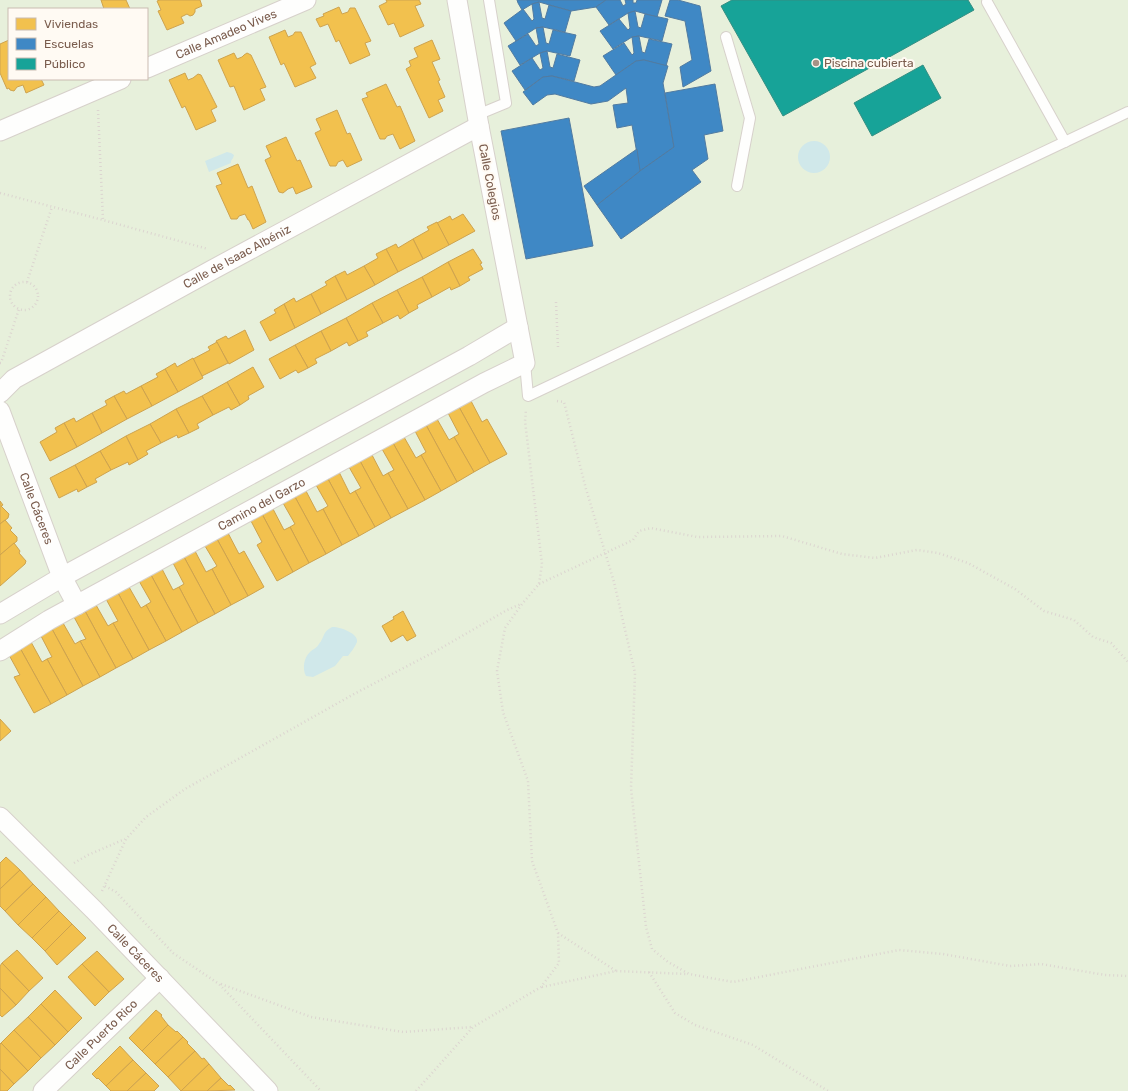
<svg xmlns="http://www.w3.org/2000/svg" width="1128" height="1091" font-family="Rubik,sans-serif">
  <rect width="100%" height="100%" fill="#f9f5f0"/>
  <!-- green -->
  <path fill="#e7f0db" fill-rule="evenodd" d="M0,0H1128V1091H0ZM9,9H147V79H9Z"/>
  <!-- water -->
  <g fill="#d0e8ea">
    <circle cx="814" cy="157" r="16"/>
    <polygon points="227,152 231,153 234,155 233,158 231,161 231,163 209,172 205,161"/>
    <path d="M332,627C338,626 359,633 357,642C355,647 351,652 348,656H343L335,666L313,677L306,676C302,669 304,657 310,652C313,649 317,648 319,644C325,637 322,632 332,627Z"/>
  </g>
  <!-- homes -->
  <g fill="#f2c14e" stroke="#cea34e">
    <polygon points="101,0 126,0 130,9 104,9"/>
    <polygon points="160,0 200,0 202,6 195,9 195,12 193,15 190,16 187,14 181,17 184,23 167,30 158,11 161,10 157,1"/>
    <polygon points="386,0 419,0 421,4 415,6 424,26 400,37 394,23 388,25 379,6 387,2"/>
    <polygon points="339,7 342,14 348,12 350,8 355,8 371,41 365,43 370,55 350,64 339,40 336,42 328,24 320,27 316,19 324,16 323,14"/>
    <polygon points="285,30 288,37 293,35 295,32 301,32 316,64 310,67 316,78 295,87 284,63 281,65 269,37"/>
    <polygon points="9,40 9,79 41,79 44,85 26,93 23,85 17,87 14,91 10,90 9,88 7,89 0,73 0,44"/>
    <polygon points="432,40 440,59 432,62 440,80 438,81 445,97 438,100 443,111 429,118 406,69 411,66 409,61 418,57 414,48"/>
    <polygon points="234,53 237,59 242,57 244,55 247,53 251,55 266,87 260,89 265,100 244,110 234,86 230,87 218,60"/>
    <polygon points="185,73 188,80 193,78 198,74 201,75 217,107 211,110 216,121 196,130 185,106 182,108 169,80"/>
    <polygon points="386,84 397,107 400,106 415,141 400,149 393,134 387,136 385,139 380,139 362,99 368,97 366,93"/>
    <polygon points="337,110 347,134 350,133 362,160 347,167 343,160 338,162 336,166 330,166 315,133 321,130 316,119"/>
    <polygon points="286,137 297,161 300,160 312,187 296,194 293,187 288,189 283,193 279,192 265,160 271,157 266,146"/>
    <polygon points="238,164 248,188 252,186 266,222 253,229 249,220 248,220 245,214 239,216 237,219 231,219 216,186 222,184 217,173"/>
    <polygon points="463,214 475,231 449,245 437,223 450,216 452,220"/>
    <polygon points="437,222 449,245 423,259 413,239 429,230 427,227"/>
    <polygon points="413,239 423,259 398,272 386,249 396,244 398,248"/>
    <polygon points="386,249 398,272 375,285 364,266 378,258 376,254"/>
    <polygon points="473,249 482,263 480,264 483,269 468,277 470,280 460,286 448,262"/>
    <polygon points="448,262 460,286 451,290 450,287 432,297 422,277"/>
    <polygon points="364,266 375,285 347,300 335,276 345,271 347,275"/>
    <polygon points="335,276 347,300 321,314 311,294 327,285 325,282"/>
    <polygon points="422,277 432,297 417,305 418,308 409,313 397,290"/>
    <polygon points="397,290 409,313 400,319 398,315 383,323 372,303"/>
    <polygon points="311,294 321,314 295,328 284,304 294,298 296,302"/>
    <polygon points="372,303 383,323 366,332 368,336 358,341 346,318"/>
    <polygon points="284,304 295,328 270,341 260,322 276,313 274,310"/>
    <polygon points="346,318 358,341 349,346 347,342 331,351 321,331"/>
    <polygon points="245,330 254,350 229,364 216,341 226,336 228,339"/>
    <polygon points="321,331 331,351 315,359 317,363 308,368 295,345"/>
    <polygon points="217,342 228,363 202,376 193,359 210,350 208,347"/>
    <polygon points="295,345 308,368 298,373 296,370 280,379 269,359"/>
    <polygon points="193,358 203,378 178,392 165,369 175,363 177,367"/>
    <polygon points="253,367 264,387 248,396 249,399 240,405 227,382"/>
    <polygon points="165,369 178,392 152,406 141,386 158,377 156,374"/>
    <polygon points="227,382 240,405 231,410 229,407 213,415 202,396"/>
    <polygon points="141,386 152,406 127,419 114,396 124,391 126,394"/>
    <polygon points="114,396 127,419 102,433 92,413 107,405 105,401"/>
    <polygon points="202,396 213,415 197,424 199,428 189,433 176,409"/>
    <polygon points="471,401 482,422 487,419 507,454 490,463 459,407"/>
    <polygon points="459,407 490,463 474,472 454,437 459,434 448,413"/>
    <polygon points="176,409 189,433 178,438 177,435 161,443 150,424"/>
    <polygon points="92,413 102,433 77,447 64,423 74,418 76,422"/>
    <polygon points="437,419 449,440 454,437 474,472 457,482 426,425"/>
    <polygon points="64,423 77,447 50,461 40,442 57,432 55,428"/>
    <polygon points="150,424 161,443 146,451 148,454 138,460 126,436"/>
    <polygon points="426,425 457,482 441,491 421,455 426,452 415,431"/>
    <polygon points="126,436 138,460 129,465 128,462 111,470 100,451"/>
    <polygon points="404,437 416,458 421,455 441,491 425,500 393,443"/>
    <polygon points="393,443 425,500 408,509 388,473 394,470 382,449"/>
    <polygon points="100,451 111,470 95,479 97,482 87,487 75,465"/>
    <polygon points="372,455 383,476 388,473 408,509 391,518 360,461"/>
    <polygon points="360,461 391,518 375,527 355,491 361,488 349,467"/>
    <polygon points="75,465 87,487 78,492 77,489 59,498 50,478"/>
    <polygon points="339,472 350,494 355,491 375,527 359,536 328,479"/>
    <polygon points="328,479 359,536 342,545 323,509 328,506 316,485"/>
    <polygon points="306,491 317,512 323,509 342,545 326,554 295,497"/>
    <polygon points="295,497 326,554 309,563 290,527 295,524 283,503"/>
    <polygon points="0,501 3,505 1,506 9,514 8,518 0,524"/>
    <polygon points="273,509 284,530 290,527 309,563 293,572 262,514"/>
    <polygon points="262,514 293,572 277,581 257,545 262,542 251,521"/>
    <polygon points="5,520 12,528 10,530 17,537 17,541 0,555 0,524"/>
    <polygon points="228,533 239,554 244,551 264,587 248,596 217,539"/>
    <polygon points="217,539 248,596 231,605 212,569 217,566 205,546"/>
    <polygon points="14,543 20,551 19,553 26,561 25,564 0,586 0,555"/>
    <polygon points="195,551 206,572 212,569 231,605 215,614 184,557"/>
    <polygon points="184,557 215,614 198,623 179,587 184,584 173,563"/>
    <polygon points="162,569 173,590 179,587 198,623 182,632 151,575"/>
    <polygon points="151,575 182,632 166,641 146,605 151,602 139,581"/>
    <polygon points="129,587 141,608 146,605 166,641 149,650 118,593"/>
    <polygon points="118,593 149,650 133,659 113,623 118,621 106,599"/>
    <polygon points="96,605 108,626 113,623 133,659 116,668 85,611"/>
    <polygon points="85,611 116,668 100,677 80,641 86,639 74,617"/>
    <polygon points="403,611 416,636 407,641 403,635 391,642 382,626 394,619 393,617"/>
    <polygon points="63,623 75,644 80,641 100,677 83,686 52,629"/>
    <polygon points="52,629 83,686 67,695 47,659 52,657 41,636"/>
    <polygon points="31,642 42,662 47,659 67,695 51,704 20,648"/>
    <polygon points="20,648 51,704 34,713 14,677 20,675 9,655"/>
    <polygon points="0,719 11,731 0,741"/>
    <polygon points="6,857 20,870 0,889 0,863"/>
    <polygon points="20,870 33,884 5,911 0,906 0,889"/>
    <polygon points="33,884 46,897 18,925 5,911"/>
    <polygon points="46,897 59,911 32,938 18,925"/>
    <polygon points="59,911 72,924 45,951 32,938"/>
    <polygon points="72,924 86,938 57,965 45,951"/>
    <polygon points="17,950 43,978 29,991 2,963"/>
    <polygon points="97,951 124,979 109,992 82,964"/>
    <polygon points="2,963 29,991 16,1005 0,988 0,966"/>
    <polygon points="82,964 109,992 95,1006 68,977"/>
    <polygon points="0,988 16,1005 2,1017 0,1015"/>
    <polygon points="55,990 82,1018 68,1032 41,1004"/>
    <polygon points="41,1004 68,1032 55,1045 28,1017"/>
    <polygon points="156,1010 162,1015 161,1016 168,1025 142,1051 129,1038"/>
    <polygon points="28,1017 55,1045 41,1058 14,1030"/>
    <polygon points="168,1025 176,1032 177,1031 183,1037 155,1064 142,1051"/>
    <polygon points="14,1030 41,1058 28,1071 1,1043"/>
    <polygon points="183,1037 188,1042 187,1043 195,1051 168,1077 155,1064"/>
    <polygon points="1,1043 28,1071 14,1084 0,1069 0,1044"/>
    <polygon points="120,1046 133,1060 106,1086 98,1078 97,1079 92,1074"/>
    <polygon points="195,1051 202,1059 204,1058 209,1064 181,1091 168,1077"/>
    <polygon points="133,1060 146,1073 127,1091 111,1091 106,1086"/>
    <polygon points="209,1064 221,1078 207,1091 181,1091"/>
    <polygon points="0,1069 14,1084 7,1091 0,1091"/>
    <polygon points="146,1073 159,1086 154,1091 127,1091"/>
    <polygon points="221,1078 229,1086 230,1085 235,1090 207,1091"/>
  </g>
  <!-- schools -->
  <g fill="#3f88c5" stroke="#517ba1">
    <polygon points="517,0 606,0 596,7 571,11 539,2 532,4 522,10 518,3"/>
    <polygon points="606,0 620,0 623,6 626,4 625,0 633,0 633,3 636,3 637,0 662,0 657,17 635,11 628,13 609,25 596,7"/>
    <polygon points="670,0 678,0 700,6 711,71 683,87 680,67 692,60 685,21 665,16"/>
    <polygon points="539,2 542,18 545,19 549,5 571,11 565,32 543,27 536,28 516,41 504,23 523,9 532,21 534,19 532,4"/>
    <polygon points="635,11 638,27 641,28 645,14 668,19 662,41 639,36 632,37 613,49 600,31 619,19 628,30 630,28 628,13"/>
    <polygon points="543,27 546,43 549,44 553,30 576,35 570,56 547,51 540,53 520,65 508,46 528,34 536,46 539,44 536,28"/>
    <polygon points="639,36 642,52 645,53 649,39 672,44 666,66 644,60 636,61 616,75 603,56 624,43 632,55 634,53 632,37"/>
    <polygon points="547,51 550,67 553,68 557,54 580,60 574,81 552,76 543,77 525,90 512,71 532,58 540,70 543,68 540,53"/>
    <polygon points="644,60 668,66 663,83 674,147 640,171 632,125 617,128 613,105 628,103 626,88 608,101 591,104 555,94 547,95 533,105 523,92 543,77 552,76 594,87 600,86 636,61"/>
    <polygon points="715,84 723,131 704,135 708,159 692,170 701,182 621,239 597,205 640,171 674,147 665,93"/>
    <polygon points="569,118 593,246 526,259 501,131"/>
    <polygon points="637,149 640,171 597,205 584,186"/>
  </g>
  <!-- public -->
  <g fill="#17a398" stroke="#358e82">
    <polygon points="732,0 968,0 974,10 783,116 721,6"/>
    <polygon points="923,65 941,98 872,136 854,103"/>
  </g>
  <g fill="none" stroke-linecap="round" stroke-linejoin="round">
    <defs>
      <g id="lane">
        <polyline points="987,2 1065,142"/>
        <polyline points="726,37 750,118 737,186"/>
        <polyline points="477,115 506,103 489,0"/>
        <polyline points="525,363 528,396 1128,112"/>
      </g>
      <g id="street">
        <path id="s1" d="M147,68L306,0"/>
        <polyline points="0,131 121,79"/>
        <path id="s2" d="M0,393L14,379L212,270L479,126"/>
        <path id="s3" d="M0,411L62,577L77,605"/>
        <polyline points="0,614 62,577 469,356 518,327"/>
        <path id="s4" d="M0,651L49,620L484,383L525,363L479,126L457,0"/>
        <path id="s5" d="M0,817L94,910L268,1091"/>
        <path id="s6" d="M43,1091L160,978"/>
      </g>
    </defs>
    <!-- lane casing -->
    <use href="#lane" stroke="#d7d1cb" stroke-width="12"/>
    <!-- street casing -->
    <use href="#street" stroke="#d7d1cb" stroke-width="21"/>
    <!-- path -->
    <g stroke="#dcd5d0" stroke-width="2.5" stroke-dasharray="1 3" stroke-linecap="butt">
      <polyline points="98,110 103,220"/>
      <polyline points="0,193 103,220 208,249"/>
      <polyline points="27,282 52,207"/>
      <circle cx="24" cy="296" r="14"/>
      <polyline points="556,302 558,347"/>
      <polyline points="0,363 1,363 19,309"/>
      <polyline points="557,401 564,402 586,489 614,582 635,673 631,788 646,927 652,949 668,962 689,974 733,982 899,950 943,954 1010,966 1041,964 1105,975 1128,976"/>
      <polyline points="539,584 633,540 639,531 651,528 697,537 782,536 842,554 875,558 917,550 938,553 968,563 1015,589 1044,611 1074,620 1093,637 1111,643 1128,662"/>
      <polyline points="74,863 88,855 125,839"/>
      <polyline points="105,886 116,892 173,953 219,984 321,1091"/>
      <polyline points="102,891 126,839 146,817 185,789 354,694 436,651 507,610 521,604"/>
      <polyline points="558,933 616,971"/>
      <polyline points="649,972 675,1013 695,1025 753,1045 828,1091"/>
      <polyline points="221,984 311,1017 403,1032 472,1027"/>
      <polyline points="542,987 616,971 687,974"/>
      <polyline points="416,1091 473,1027 541,987 559,963 558,933 532,861 528,781 503,712 497,671 505,628 522,604 539,584 542,564 525,421 526,410"/>
    </g>
    <!-- lane -->
    <use href="#lane" stroke="#fefefd" stroke-width="10"/>
    <!-- street -->
    <use href="#street" stroke="#fefefd" stroke-width="19"/>
  </g>
  <!-- markers -->
  <circle fill="#a69286" stroke="#fffaf3" stroke-width="1.5" cx="816" cy="63" r="4"/>
  <g text-anchor="middle" stroke-width="4" stroke-linejoin="round" paint-order="stroke">
    <!-- street labels -->
    <g font-size="12" fill="#7a5c4d" stroke="#fffaf3">
      <text dy="4" stroke="none"><textPath href="#s1" startOffset="86">Calle Amadeo Vives</textPath></text>
      <text transform="translate(490 182) rotate(79)" y="4">Calle Colegios</text>
      <text dy="4" stroke="none"><textPath href="#s2" startOffset="274">Calle de Isaac Albéniz</textPath></text>
      <text dy="4" stroke="none"><textPath href="#s4" startOffset="300">Camino del Garzo</textPath></text>
      <text dy="4" stroke="none"><textPath href="#s3" startOffset="104">Calle Cáceres</textPath></text>
      <text dy="4" stroke="none"><textPath href="#s5" startOffset="192">Calle Cáceres</textPath></text>
      <text dy="4" stroke="none"><textPath href="#s6" startOffset="81">Calle Puerto Rico</textPath></text>
    </g>
    <!-- poi labels -->
    <g font-size="12" fill="#7a5c4d" stroke="#fffaf3" text-anchor="start">
      <text x="824" y="67">Piscina cubierta</text>
    </g>
  </g>
  <!-- legend -->
  <rect x="8" y="8" width="140" height="72" fill="#fffaf3" stroke="#cabbb1"/>
  <rect x="16" y="18" width="20" height="12" fill="#f2c14e" stroke="#cabbb1"/>
  <text x="44" y="28" font-size="12" fill="#7a5c4d">Viviendas</text>
  <rect x="16" y="38" width="20" height="12" fill="#3f88c5" stroke="#cabbb1"/>
  <text x="44" y="48" font-size="12" fill="#7a5c4d">Escuelas</text>
  <rect x="16" y="58" width="20" height="12" fill="#17a398" stroke="#cabbb1"/>
  <text x="44" y="68" font-size="12" fill="#7a5c4d">Público</text>
</svg>
